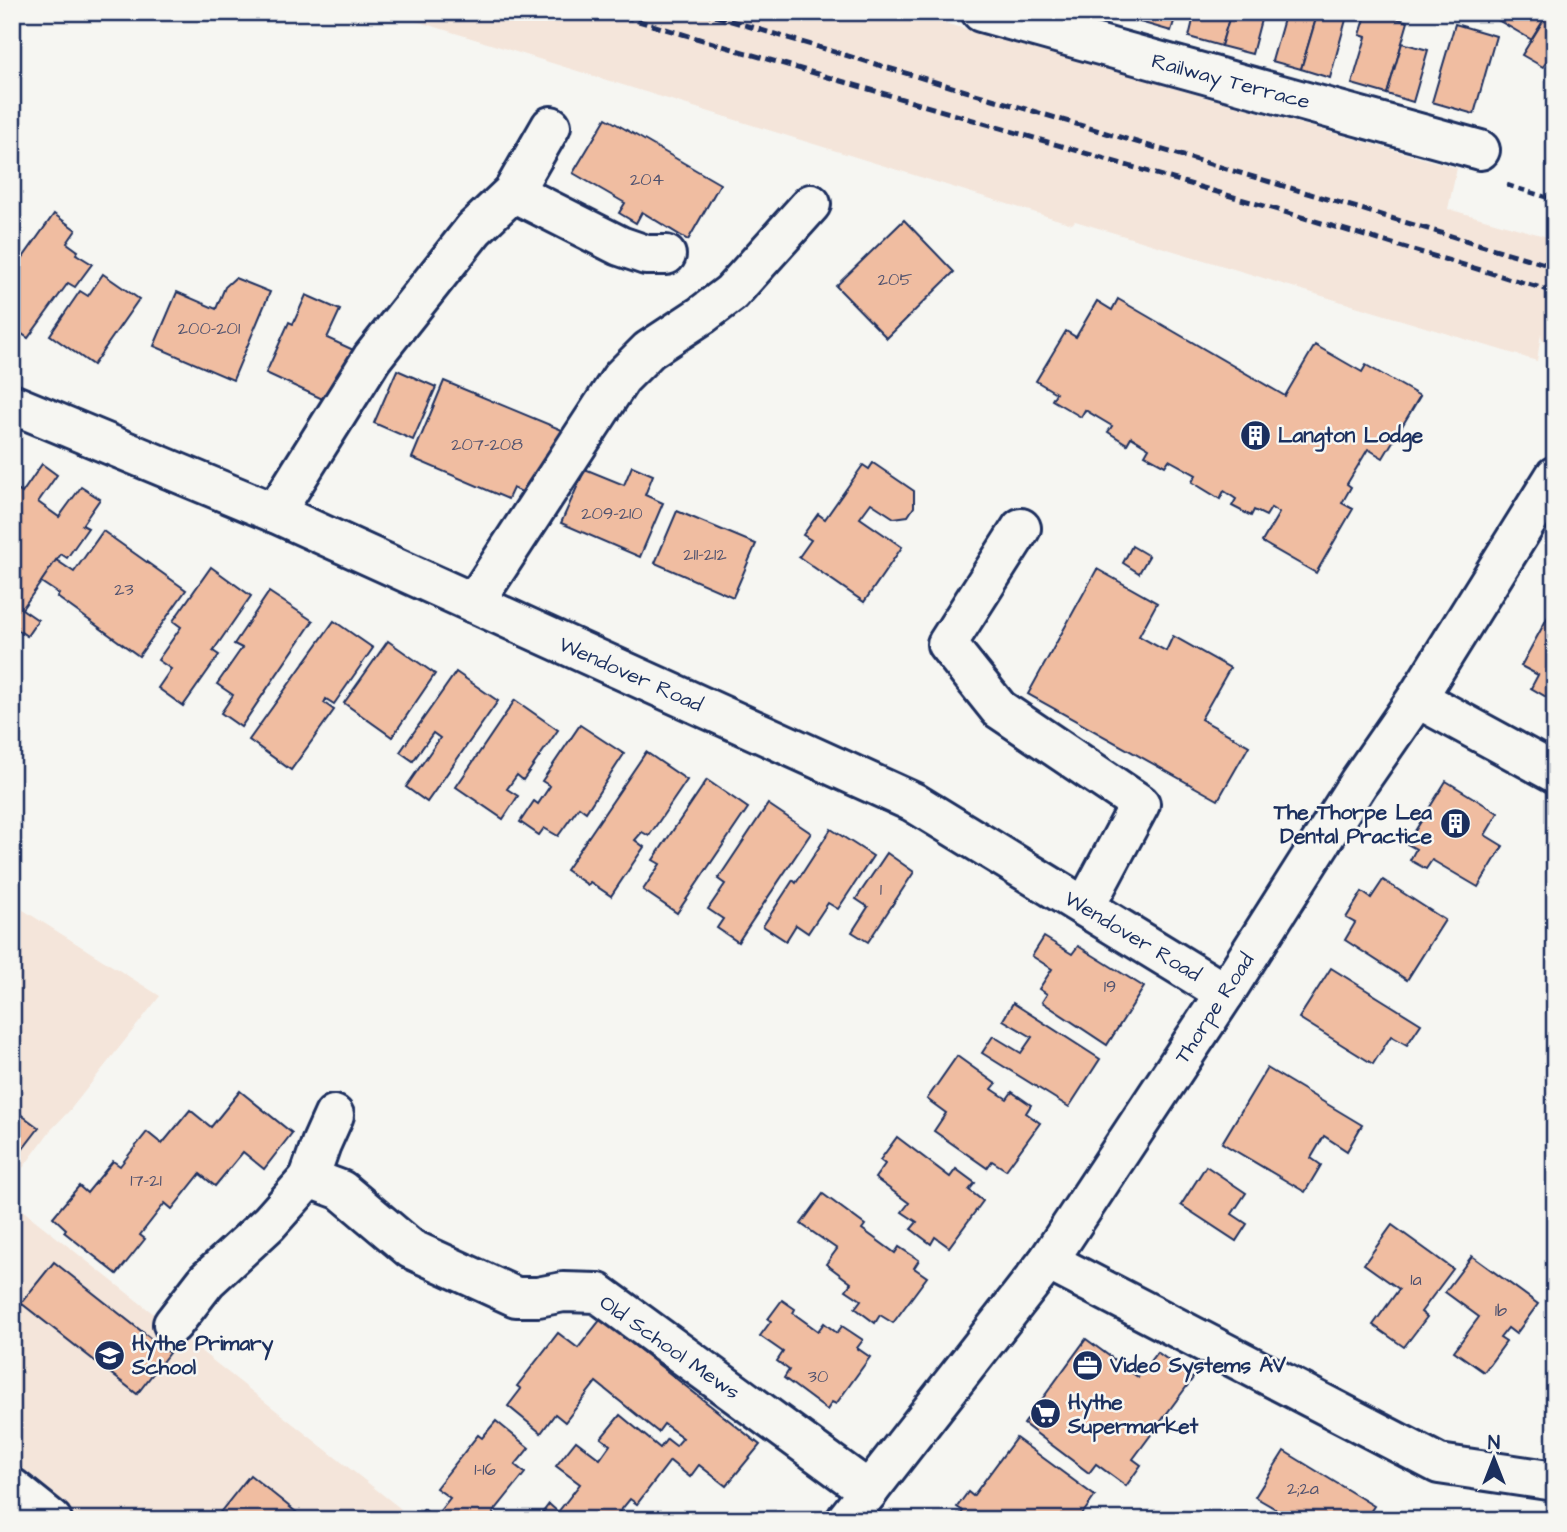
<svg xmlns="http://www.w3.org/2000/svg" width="1567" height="1532" font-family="'Architects Daughter',sans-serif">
  <rect width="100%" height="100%" fill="#f6f6f2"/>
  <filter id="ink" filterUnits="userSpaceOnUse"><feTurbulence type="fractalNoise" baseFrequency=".0143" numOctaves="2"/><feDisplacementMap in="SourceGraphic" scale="14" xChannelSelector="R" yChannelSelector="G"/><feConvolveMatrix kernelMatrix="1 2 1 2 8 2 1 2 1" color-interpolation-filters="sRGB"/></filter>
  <g filter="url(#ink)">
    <!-- built -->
    <g fill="#f4e5da">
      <polygon points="387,12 906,12 1457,168 1448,209 1555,239 1555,350 1542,340 1541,333 1537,361 1075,221 1072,224"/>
      <polygon points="12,903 160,996 70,1110 50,1131 12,1183"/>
      <polygon points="12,1202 401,1509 392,1520 12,1520"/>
    </g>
    <!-- building -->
    <g fill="#f0bda1" stroke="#1b2f5e" stroke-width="2">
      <polygon points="1109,12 1143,12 1140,22"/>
      <polygon points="1143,12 1177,12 1171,31 1140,22"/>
      <polygon points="1195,12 1231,12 1221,46 1189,37"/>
      <polygon points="1231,12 1263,12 1252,54 1221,46"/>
      <polygon points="1286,12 1318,12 1301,69 1272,61"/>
      <polygon points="1318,12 1343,12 1343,16 1347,16 1330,78 1301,69"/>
      <polygon points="1367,12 1389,12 1388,16 1408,22 1387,94 1352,84 1366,37 1360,35"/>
      <polygon points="1502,12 1547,12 1548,13 1532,40 1498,20"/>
      <polygon points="1548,13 1555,17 1555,49 1543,67 1522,55"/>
      <polygon points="1455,24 1496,36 1474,114 1432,102"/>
      <polygon points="1402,43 1428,50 1413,102 1387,94"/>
      <polygon points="606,118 720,184 688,240 642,212 636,223 619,213 625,203 573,173"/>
      <polygon points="54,214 76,230 67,243 78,251 76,254 92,264 75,287 68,283 28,338 12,327 12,273"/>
      <polygon points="904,220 954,272 887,338 836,286"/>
      <polygon points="103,274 139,299 93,365 50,335 80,291 88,296"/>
      <polygon points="235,278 270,292 233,380 154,346 177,292 216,309 225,287"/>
      <polygon points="306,295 340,310 327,338 360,353 329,402 266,373 289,322 293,324"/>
      <polygon points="1118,299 1285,396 1315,345 1362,372 1366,365 1420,396 1383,458 1368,449 1347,484 1351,487 1342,503 1353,509 1316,573 1262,542 1279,513 1271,508 1266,516 1254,510 1251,516 1232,506 1236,499 1224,491 1220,499 1192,482 1196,475 1169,460 1165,466 1145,455 1149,448 1131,437 1127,444 1108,432 1112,426 1085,410 1081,417 1052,400 1056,393 1036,381 1066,331 1076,337 1097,301 1112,310"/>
      <polygon points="397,370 436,387 413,440 374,423"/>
      <polygon points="444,381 562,430 543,475 529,495 513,488 508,499 412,458"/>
      <polygon points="873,463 914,491 914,507 908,516 894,518 871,503 860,518 902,547 864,602 799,557 811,540 803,535 818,514 825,519 863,465 869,469"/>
      <polygon points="42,464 57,475 38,502 59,517 81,487 100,499 82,525 88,528 67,558 61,554 22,609 38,620 27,636 12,626 12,607 14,604 12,602 12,486 22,493"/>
      <polygon points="632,466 653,475 645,495 663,503 640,557 561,523 585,469 624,485"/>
      <polygon points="677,511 756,544 733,597 655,563"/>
      <polygon points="103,531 186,590 139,656 57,597 59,594 41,582 56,560 74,572"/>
      <polygon points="1132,546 1149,556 1139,573 1123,563"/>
      <polygon points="211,567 251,596 213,651 219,655 183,706 158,688 171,669 158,660 181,627 173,621"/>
      <polygon points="1097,569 1157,603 1139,636 1166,651 1173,636 1230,668 1201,719 1249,746 1218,800 1028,694"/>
      <polygon points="269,592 313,621 241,727 221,713 233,695 217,684 242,648 234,644"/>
      <polygon points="1550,613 1555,616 1555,702 1531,688 1538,675 1521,666"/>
      <polygon points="334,621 373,648 334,704 326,699 324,703 334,710 291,770 249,740"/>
      <polygon points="388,641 435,674 392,737 344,703"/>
      <polygon points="456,672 498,701 427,802 406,787 440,738 433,733 413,761 400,752"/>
      <polygon points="515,700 558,730 523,780 517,775 507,789 518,796 503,819 456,787"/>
      <polygon points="580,725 624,754 586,812 579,807 558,836 544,828 539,835 520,822 534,801 538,804 550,786 542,781"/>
      <polygon points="646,752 687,780 649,836 642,832 635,840 644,847 611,896 590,882 588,885 566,870"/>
      <polygon points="707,780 748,808 677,913 643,890 660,864 653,860"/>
      <polygon points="1446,781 1498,813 1485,835 1503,846 1478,887 1432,860 1426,869 1410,860 1416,849 1407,844"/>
      <polygon points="768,804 811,833 738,942 717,928 723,919 708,909 725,884 718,879"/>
      <polygon points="831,829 873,856 838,909 828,903 808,933 796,925 786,941 763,926 793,880 796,883"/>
      <polygon points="887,853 914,872 868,942 852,932 868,907 856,899"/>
      <polygon points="1383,880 1445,920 1407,980 1345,940 1355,923 1346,918 1362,892 1371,898"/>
      <polygon points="1044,937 1072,954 1078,946 1144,987 1107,1045 1042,1002 1047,994 1039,989 1052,969 1032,956"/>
      <polygon points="1331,968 1421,1024 1407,1045 1391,1036 1373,1064 1299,1018"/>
      <polygon points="1013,1003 1100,1059 1069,1107 982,1053 993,1036 1021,1053 1032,1037 1003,1020"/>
      <polygon points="957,1056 996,1084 992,1089 1007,1099 1012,1092 1031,1105 1026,1113 1040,1123 1006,1170 992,1161 987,1168 934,1131 946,1113 927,1099"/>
      <polygon points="1267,1068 1362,1125 1347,1151 1324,1136 1311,1158 1321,1165 1305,1192 1222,1143"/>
      <polygon points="240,1091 292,1133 264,1169 243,1152 215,1186 200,1174 172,1209 165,1203 140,1235 145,1239 117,1274 64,1232 66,1229 53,1217 79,1186 87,1193 113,1161 120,1166 147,1132 162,1144 190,1110 211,1127"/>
      <polygon points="12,1108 39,1128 12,1163"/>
      <polygon points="897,1137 950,1177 956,1169 975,1183 969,1190 983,1201 949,1247 935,1237 931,1244 911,1229 917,1222 902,1212 909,1203 875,1178 885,1164 880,1160"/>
      <polygon points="1206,1166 1246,1193 1232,1214 1247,1224 1236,1241 1181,1205"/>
      <polygon points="823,1194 865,1225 862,1229 895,1253 899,1247 919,1260 914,1268 927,1277 893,1323 880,1315 875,1323 855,1308 861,1300 846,1290 851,1283 826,1264 837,1249 801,1224"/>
      <polygon points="1392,1225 1453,1269 1421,1312 1427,1317 1404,1347 1373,1325 1399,1289 1364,1264"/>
      <polygon points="1472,1256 1538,1304 1516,1334 1508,1328 1500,1338 1506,1342 1484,1372 1454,1351 1479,1317 1445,1292"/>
      <polygon points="54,1262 169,1353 137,1394 21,1303"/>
      <polygon points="782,1300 795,1309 793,1313 818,1331 824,1323 837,1333 842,1326 863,1340 857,1348 870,1357 836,1404 832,1402 827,1410 784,1378 789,1370 777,1361 783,1352 760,1336 771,1321 768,1319"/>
      <polygon points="601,1319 760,1445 726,1486 699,1465 690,1477 670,1461 637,1504 630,1499 613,1520 537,1520 549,1504 558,1512 580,1484 556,1466 576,1441 600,1459 610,1445 601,1438 620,1415 660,1448 667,1439 676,1446 683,1438 664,1424 658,1432 596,1382 565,1422 555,1414 541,1433 508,1406 521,1389 517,1386 558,1333 578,1348"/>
      <polygon points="1086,1339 1138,1377 1157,1352 1193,1378 1133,1459 1141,1465 1126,1486 1096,1464 1089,1473 1024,1424"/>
      <polygon points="496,1421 529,1448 515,1465 525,1473 493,1513 501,1520 416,1520 424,1509 434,1518 450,1498 436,1488 478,1435 482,1438"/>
      <polygon points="1016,1438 1095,1496 1078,1520 956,1520 963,1511 957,1507 968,1492 973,1496"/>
      <polygon points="1284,1451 1374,1506 1365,1520 1277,1520 1281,1512 1255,1497"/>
      <polygon points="250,1475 306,1520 214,1520"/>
    </g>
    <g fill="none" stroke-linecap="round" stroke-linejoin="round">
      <defs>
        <g id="minor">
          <polyline points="981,12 1480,150"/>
          <polyline points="513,192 551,126"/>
          <polyline points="12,404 275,513 913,802 1225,993"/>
          <polyline points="275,513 372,358 474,229 513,192 620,246 646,255 666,255"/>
          <polyline points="1021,528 947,644 999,709 1140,804 1085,907"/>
          <polyline points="474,603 621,378 649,350 702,315 731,293 811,204"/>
          <polyline points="1417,698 1555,773"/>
          <polyline points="309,1178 321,1144 334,1115"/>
          <polyline points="1048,1261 1439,1464 1555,1481"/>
          <polyline points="173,1324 207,1280 269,1223 309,1178 341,1190 411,1249 516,1297 538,1297 563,1292 598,1293 869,1491"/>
          <polyline points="12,1488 52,1520"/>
        </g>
        <polyline id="major" points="846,1520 1048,1261 1225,993 1359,782 1417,698 1555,476"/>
      </defs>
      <!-- minor casing -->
      <use href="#minor" stroke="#1b2f5e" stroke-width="44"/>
      <!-- major casing -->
      <use href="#major" stroke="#1b2f5e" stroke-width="44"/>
      <!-- path -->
      <polyline stroke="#1b2f5e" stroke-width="4.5" stroke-dasharray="7 5" stroke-linecap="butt" points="1507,185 1555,200"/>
      <!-- minor -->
      <use href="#minor" stroke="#f6f6f2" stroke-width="38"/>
      <!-- major -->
      <use href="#major" stroke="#f6f6f2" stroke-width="38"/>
      <!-- rail -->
      <g stroke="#1b2f5e" stroke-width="5" stroke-dasharray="10 5" stroke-linecap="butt">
        <polyline points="608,12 1555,292"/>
        <polyline points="701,12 1555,267"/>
      </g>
    </g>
  </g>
  <!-- icons -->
  <defs>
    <symbol id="building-disc" viewBox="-11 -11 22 22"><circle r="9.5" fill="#1b2f5e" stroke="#f6f6f2"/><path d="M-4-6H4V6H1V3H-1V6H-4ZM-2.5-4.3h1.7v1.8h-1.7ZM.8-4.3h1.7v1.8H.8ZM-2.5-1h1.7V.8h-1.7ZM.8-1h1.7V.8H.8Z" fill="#fff"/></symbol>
    <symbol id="school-disc" viewBox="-11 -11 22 22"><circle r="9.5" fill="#1b2f5e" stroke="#f6f6f2"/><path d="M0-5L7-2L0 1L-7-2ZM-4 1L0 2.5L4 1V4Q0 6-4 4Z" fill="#fff"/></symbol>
    <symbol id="office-disc" viewBox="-11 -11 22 22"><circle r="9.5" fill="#1b2f5e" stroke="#f6f6f2"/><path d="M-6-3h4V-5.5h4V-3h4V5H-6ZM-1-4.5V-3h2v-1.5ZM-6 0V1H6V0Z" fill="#fff"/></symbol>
    <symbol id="supermarket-disc" viewBox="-11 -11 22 22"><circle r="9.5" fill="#1b2f5e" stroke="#f6f6f2"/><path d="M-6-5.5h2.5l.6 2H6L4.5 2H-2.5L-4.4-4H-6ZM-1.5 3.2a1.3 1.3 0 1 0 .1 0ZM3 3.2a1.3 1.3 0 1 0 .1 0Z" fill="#fff"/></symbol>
  </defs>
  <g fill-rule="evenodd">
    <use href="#building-disc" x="1238" y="418" width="35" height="35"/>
    <use href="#building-disc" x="1438" y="806" width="35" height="35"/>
    <use href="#school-disc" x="92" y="1338" width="35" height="35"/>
    <use href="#office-disc" x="1070" y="1348" width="35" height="35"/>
    <use href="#supermarket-disc" x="1028" y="1396" width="35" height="35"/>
  </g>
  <g text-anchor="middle" stroke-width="5" stroke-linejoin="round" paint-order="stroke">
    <!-- number labels -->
    <g font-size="18" fill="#50526f">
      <text x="647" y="185">204</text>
      <text x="895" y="285">205</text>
      <text x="209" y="334">200-201</text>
      <text x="487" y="450">207-208</text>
      <text x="612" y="519">209-210</text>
      <text x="705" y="560">211-212</text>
      <text x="124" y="595">23</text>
      <text x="881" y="895">1</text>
      <text x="1110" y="992">19</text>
      <text x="146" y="1186">17-21</text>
      <text x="1416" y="1285">1a</text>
      <text x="1501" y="1316">1b</text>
      <text x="818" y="1382">30</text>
      <text x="485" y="1475">1-16</text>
      <text x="1303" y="1494">2;2a</text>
    </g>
    <!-- street labels -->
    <g font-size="21" fill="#1b2f5e" stroke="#f6f6f2">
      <text transform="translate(1231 81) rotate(15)" y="7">Railway Terrace</text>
      <text transform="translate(631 674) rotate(24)" y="7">Wendover Road</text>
      <text transform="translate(1133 936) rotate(31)" y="7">Wendover Road</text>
      <text transform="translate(1214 1008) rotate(-57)" y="7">Thorpe Road</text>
      <text transform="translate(670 1347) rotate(35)" y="7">Old School Mews</text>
    </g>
    <!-- poi labels -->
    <g font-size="21" font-weight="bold" fill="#1b2f5e" stroke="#f6f6f2" text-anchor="start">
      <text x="1278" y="442">Langton Lodge</text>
      <text x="1432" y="819" text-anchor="end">The Thorpe Lea<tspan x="1432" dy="24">Dental Practice</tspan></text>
      <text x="132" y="1350">Hythe Primary<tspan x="132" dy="24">School</tspan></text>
      <text x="1110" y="1372">Video Systems AV</text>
      <text x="1068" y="1409">Hythe<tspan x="1068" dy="24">Supermarket</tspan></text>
    </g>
  </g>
  <!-- margin -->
  <rect width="1567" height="1532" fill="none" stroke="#f6f6f2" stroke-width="42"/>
  <rect x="21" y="21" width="1525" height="1490" fill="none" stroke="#1b2f5e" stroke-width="2.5" filter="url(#ink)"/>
  <!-- north arrow -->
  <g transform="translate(1494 1459)" stroke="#f6f6f2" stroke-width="5" paint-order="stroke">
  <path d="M0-5L12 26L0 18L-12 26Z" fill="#1b2f5e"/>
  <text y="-10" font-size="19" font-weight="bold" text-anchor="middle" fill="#1b2f5e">N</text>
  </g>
</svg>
